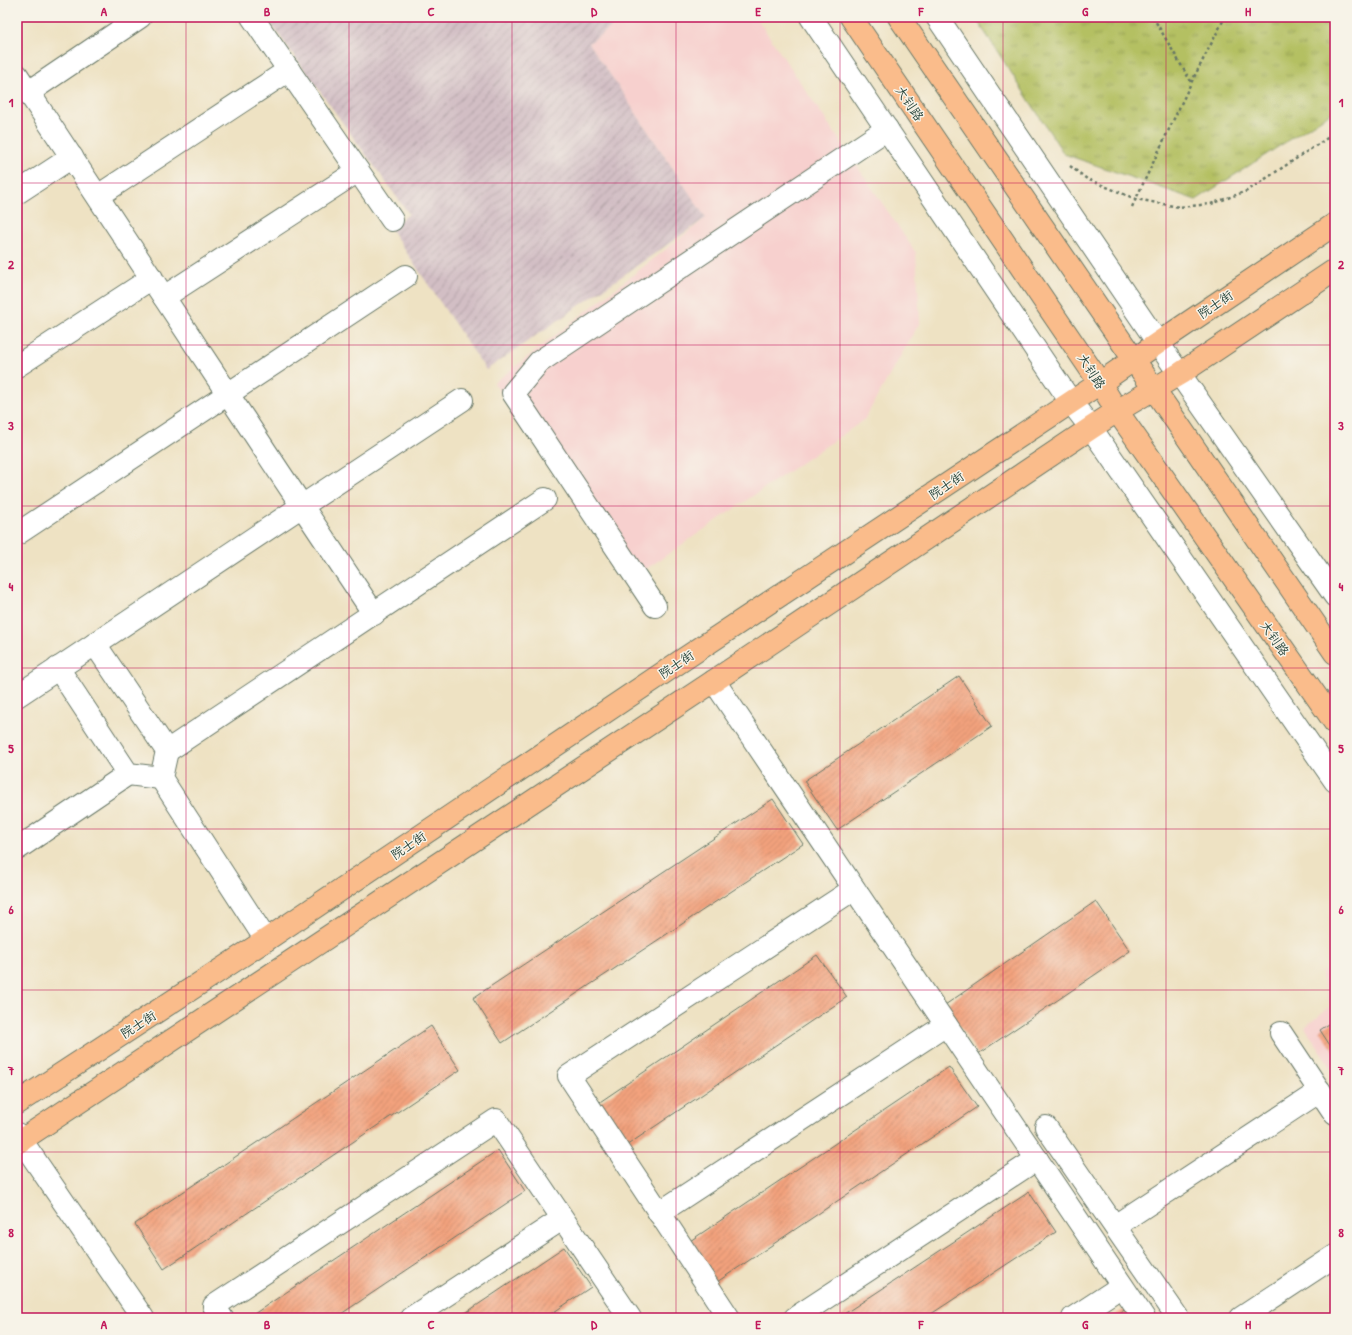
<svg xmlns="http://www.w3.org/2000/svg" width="1352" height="1335" font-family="'Patrick Hand','LXGW WenKai TC',sans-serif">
  <defs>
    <pattern id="industrial-furrows" width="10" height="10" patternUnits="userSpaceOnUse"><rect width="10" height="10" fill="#d2bec4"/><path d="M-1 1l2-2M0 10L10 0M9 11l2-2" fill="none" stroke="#aa9ca0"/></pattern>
    <pattern id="grass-tufts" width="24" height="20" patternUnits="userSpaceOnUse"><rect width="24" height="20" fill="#b4c062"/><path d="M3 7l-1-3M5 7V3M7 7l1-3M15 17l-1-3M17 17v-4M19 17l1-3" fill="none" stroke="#929d52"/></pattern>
    <pattern id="building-hatch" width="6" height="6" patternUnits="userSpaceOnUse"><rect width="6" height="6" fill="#f3a27d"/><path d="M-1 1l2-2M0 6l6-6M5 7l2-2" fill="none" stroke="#c48567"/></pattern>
  </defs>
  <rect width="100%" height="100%" fill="#f7f3e8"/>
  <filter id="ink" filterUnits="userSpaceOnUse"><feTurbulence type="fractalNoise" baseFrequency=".025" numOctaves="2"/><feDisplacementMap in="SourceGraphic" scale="8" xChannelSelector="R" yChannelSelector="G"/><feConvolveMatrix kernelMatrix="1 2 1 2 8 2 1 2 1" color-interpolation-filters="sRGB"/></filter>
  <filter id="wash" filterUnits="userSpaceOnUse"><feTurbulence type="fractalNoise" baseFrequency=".012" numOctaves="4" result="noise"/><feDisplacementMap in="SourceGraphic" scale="16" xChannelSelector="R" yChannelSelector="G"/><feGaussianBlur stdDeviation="0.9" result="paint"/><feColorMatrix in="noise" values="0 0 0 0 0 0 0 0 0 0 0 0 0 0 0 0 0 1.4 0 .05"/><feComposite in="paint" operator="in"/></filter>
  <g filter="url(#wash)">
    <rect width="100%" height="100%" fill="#eee2c3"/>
    <!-- built -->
    <g fill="#f7d0ce">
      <polygon points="625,17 756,17 916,253 920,322 864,420 630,580 494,383 706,218 589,43"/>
      <polygon points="1335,964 1335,1074 1305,1027 1330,1006 1321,973"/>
    </g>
    <!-- industrial -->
    <polygon fill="url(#industrial-furrows)" points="266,17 625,17 589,43 706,218 486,370 390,228 409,214"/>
    <!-- grass -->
    <polygon fill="url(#grass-tufts)" stroke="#6a7e4b" points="975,17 1335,17 1335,110 1196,200 1064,154"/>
    <g id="blocks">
      <!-- building -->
      <g fill="url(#building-hatch)">
        <polygon points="959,676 992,726 837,830 804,781"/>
        <polygon points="773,799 803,844 502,1043 473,998"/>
        <polygon points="1096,901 1130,951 978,1054 945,1005"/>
        <polygon points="817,955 847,997 617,1152 588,1110"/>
        <polygon points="1335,1020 1335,1053 1320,1030"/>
        <polygon points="431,1026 460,1070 164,1269 135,1224"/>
        <polygon points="949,1067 977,1107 711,1286 684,1245"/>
        <polygon points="498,1150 525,1191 335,1318 248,1318"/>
        <polygon points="1029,1192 1056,1232 925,1318 838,1318"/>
        <polygon points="564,1247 591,1287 545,1318 458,1318"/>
        <polygon points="1132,1304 1141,1318 1111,1318"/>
      </g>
    </g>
  </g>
  <g filter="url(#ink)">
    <use href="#blocks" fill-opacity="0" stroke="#677766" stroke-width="1"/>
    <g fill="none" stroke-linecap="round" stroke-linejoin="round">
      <defs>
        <g id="minor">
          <polyline points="252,17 392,220"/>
          <polyline points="811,17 1071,402 1091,428 1335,781"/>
          <polyline points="937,17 1158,343 1335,596"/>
          <path d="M17,75C113,218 206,363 302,506L17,696"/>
          <polyline points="29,92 140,17"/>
          <polyline points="17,193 72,157"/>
          <polyline points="98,196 289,70"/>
          <polyline points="164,297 358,171"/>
          <polyline points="17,366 152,278"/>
          <polyline points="17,534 406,276"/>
          <polyline points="655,606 513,393 539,362 887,129"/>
          <polyline points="374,614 302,506 462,400"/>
          <polyline points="95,644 167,751 161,778 266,940"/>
          <polyline points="58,668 128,774 161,778"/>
          <polyline points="714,681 1144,1318"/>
          <polyline points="167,751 545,499"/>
          <polyline points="17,849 128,774"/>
          <polyline points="1281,1033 1335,1114"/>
          <polyline points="1046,1127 1178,1318"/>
          <polyline points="17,1134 143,1318"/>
          <polyline points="659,1213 946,1025"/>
          <polyline points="1115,1226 1320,1091"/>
          <polyline points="222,1318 214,1306 496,1120 630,1318"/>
          <polyline points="411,1318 562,1219"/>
          <polyline points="729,1318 569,1076 854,889"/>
          <polyline points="795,1318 1037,1159"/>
          <polyline points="1073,1318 1122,1286"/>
          <polyline points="1241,1318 1335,1256"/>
        </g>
        <g id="major">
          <polyline points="17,1103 266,940 684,659 1100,383 1158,343 1335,224"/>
          <polyline points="17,1143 714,681 1091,428 1117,411 1181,373 1335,270"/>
        </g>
        <g id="highway">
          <polyline points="851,17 1100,383 1117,411 1335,723"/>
          <polyline points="899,17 1335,653"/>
        </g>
      </defs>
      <!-- minor casing -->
      <use href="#minor" stroke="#677766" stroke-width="24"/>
      <!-- major casing -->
      <use href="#major" stroke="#677766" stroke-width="24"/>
      <!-- highway casing -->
      <use href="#highway" stroke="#677766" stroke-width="24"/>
      <!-- path -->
      <g stroke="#677766" stroke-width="2.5" stroke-dasharray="3 3" stroke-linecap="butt">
        <polyline points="1153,17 1191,82"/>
        <polyline points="1070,166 1087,179 1136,199 1179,207 1211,204 1247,191 1335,133"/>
        <polyline points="1132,207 1191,83 1225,17"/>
      </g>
      <!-- minor -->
      <use href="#minor" stroke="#fff" stroke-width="22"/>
      <!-- major -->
      <use href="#major" stroke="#fabc8b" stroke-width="22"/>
      <!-- highway -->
      <use href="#highway" stroke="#fabc8b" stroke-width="22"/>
    </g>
  </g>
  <!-- grid -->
  <path fill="none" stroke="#c2185b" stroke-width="1" stroke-opacity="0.55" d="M186,17V1318M349,17V1318M512,17V1318M676,17V1318M840,17V1318M1003,17V1318M1166,17V1318M17,183H1335M17,345H1335M17,506H1335M17,668H1335M17,829H1335M17,990H1335M17,1152H1335"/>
  <g text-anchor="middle" stroke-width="3" stroke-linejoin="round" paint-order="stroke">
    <!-- street labels -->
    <g font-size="13" fill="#1f3d34" stroke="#f7f3e8">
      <text transform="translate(910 103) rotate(56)" y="5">大钊路</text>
      <text transform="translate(1215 304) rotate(-34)" y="5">院士街</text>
      <text transform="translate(1092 371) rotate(57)" y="5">大钊路</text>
      <text transform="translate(946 485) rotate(-34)" y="5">院士街</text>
      <text transform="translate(1275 638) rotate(55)" y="5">大钊路</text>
      <text transform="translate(676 664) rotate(-34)" y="5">院士街</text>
      <text transform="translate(408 845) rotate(-34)" y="5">院士街</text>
      <text transform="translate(138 1024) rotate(-33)" y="5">院士街</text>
    </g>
  </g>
  <!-- margin -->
  <rect width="1352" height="1335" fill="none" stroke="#f7f3e8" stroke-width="44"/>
  <rect x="22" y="22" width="1308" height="1291" fill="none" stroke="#c2185b" stroke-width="1.5"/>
  <g font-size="13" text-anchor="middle" font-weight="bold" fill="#c2185b">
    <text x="104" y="16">A</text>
    <text x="267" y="16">B</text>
    <text x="431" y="16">C</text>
    <text x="594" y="16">D</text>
    <text x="758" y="16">E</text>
    <text x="921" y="16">F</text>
    <text x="1085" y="16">G</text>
    <text x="1248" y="16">H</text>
    <text x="11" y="107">1</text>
    <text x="1341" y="107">1</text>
    <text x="11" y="269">2</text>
    <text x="1341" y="269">2</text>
    <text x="11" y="430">3</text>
    <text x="1341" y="430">3</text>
    <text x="11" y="591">4</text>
    <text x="1341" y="591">4</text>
    <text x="11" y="753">5</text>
    <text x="1341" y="753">5</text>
    <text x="11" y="914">6</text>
    <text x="1341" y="914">6</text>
    <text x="11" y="1075">7</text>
    <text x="1341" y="1075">7</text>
    <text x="11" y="1237">8</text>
    <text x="1341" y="1237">8</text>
    <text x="104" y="1329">A</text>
    <text x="267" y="1329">B</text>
    <text x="431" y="1329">C</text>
    <text x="594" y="1329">D</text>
    <text x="758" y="1329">E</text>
    <text x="921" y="1329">F</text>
    <text x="1085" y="1329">G</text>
    <text x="1248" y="1329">H</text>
  </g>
</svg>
